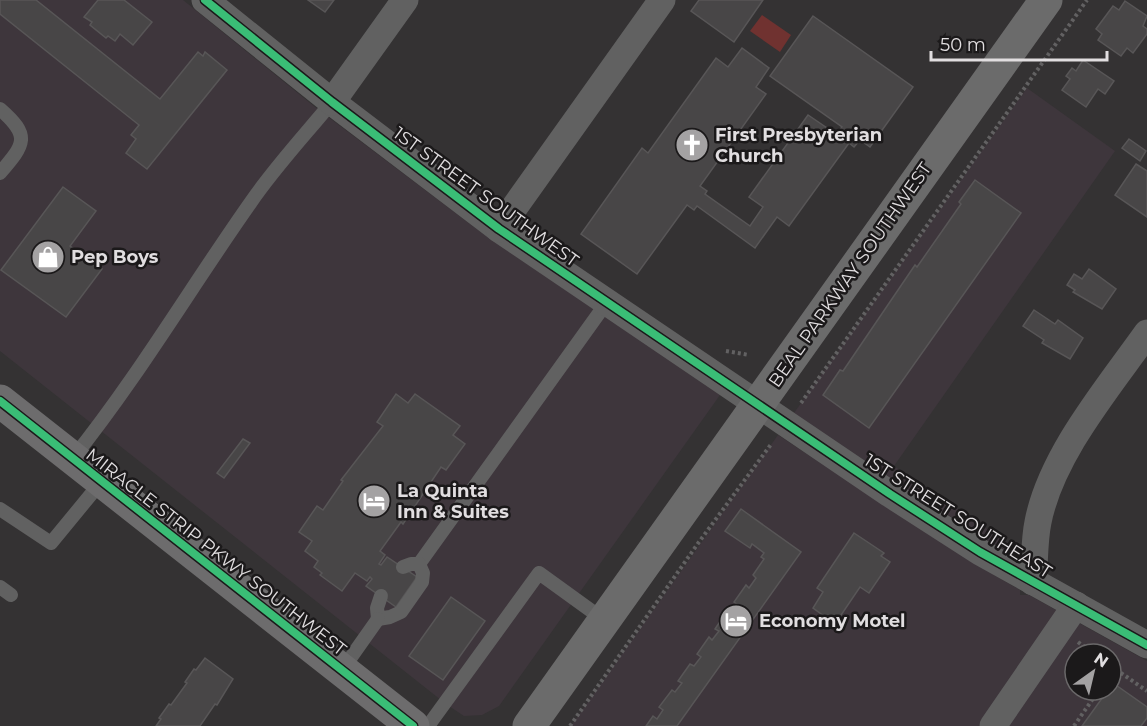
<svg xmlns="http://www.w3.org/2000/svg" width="1147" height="726" font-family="Montserrat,sans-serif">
  <rect width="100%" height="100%" fill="#343233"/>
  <!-- built -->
  <g fill="#3e363c" fill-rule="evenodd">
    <polygon points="0,0 183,0 315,107 482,233 720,395 499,706 482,715 464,716 446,704 0,351"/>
    <polygon points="1027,88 1115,151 894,466 1023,553 1023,560 987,540 898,483 794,413"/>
    <polygon points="778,435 973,563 1020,590 1020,595 1029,595 1058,611 979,726 571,726"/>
    <path d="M1079,623L1147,661V726H1008ZM1075,654H1111V690H1075Z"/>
  </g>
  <!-- green -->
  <polygon fill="#703230" points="762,15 791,35 780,52 750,31"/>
  <!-- building -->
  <g fill="#484647" stroke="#585657" stroke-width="1.5">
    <polygon points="0,0 36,0 160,99 198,52 203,56 205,52 227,70 147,169 126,153 136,139 131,135 139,125 0,14"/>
    <polygon points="98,0 124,0 152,22 133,45 120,34 115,41 108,36 106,38 90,25 92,22 84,17"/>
    <polygon points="308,0 334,0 325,12"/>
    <polygon points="699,0 763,0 734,42 691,11"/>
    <polygon points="1125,1 1147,16 1143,26 1147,29 1147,34 1133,53 1127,48 1121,56 1098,40 1102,34 1096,29 1113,6 1119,10"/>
    <polygon points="813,16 913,87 870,147 860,140 854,147 849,143 789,226 777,217 755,248 697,206 694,210 687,205 637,274 581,234 642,148 648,153 716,58 728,67 742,48 769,68 756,87 766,94 700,186 707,191 705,194 750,226 763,207 749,197 808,115 836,134 842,127 770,76"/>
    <polygon points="1083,60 1114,81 1105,94 1098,89 1086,107 1062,90 1070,79 1066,76 1072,68 1076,71"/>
    <polygon points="1129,139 1146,151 1140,161 1122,148"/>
    <polygon points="1136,164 1147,171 1147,217 1115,195"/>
    <polygon points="975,180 1021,213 869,428 823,395 840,370 843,371 915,265 917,267 961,204 959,202"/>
    <polygon points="63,187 96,211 70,246 102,269 66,317 1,270"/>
    <polygon points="1089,269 1116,289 1102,309 1073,292 1075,290 1067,285 1074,274 1082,279"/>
    <polygon points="1034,310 1055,324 1058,320 1083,338 1070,359 1042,343 1044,340 1023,326"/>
    <polygon points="396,394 408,403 415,394 460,426 453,435 465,444 446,470 441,467 403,524 401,522 380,551 385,555 379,564 381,565 387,557 417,577 396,607 366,586 372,579 370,577 367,581 355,573 342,591 320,575 322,573 314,567 318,561 305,551 312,541 299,532 317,506 323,510 343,481 341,480 383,426 377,422"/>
    <polygon points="243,439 250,443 224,478 217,473"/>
    <polygon points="741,509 801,552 677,726 646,726 653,716 657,719 663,710 659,707 672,690 675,692 682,683 678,681 690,664 694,666 701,657 697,654 709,637 712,640 719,631 715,629 727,611 731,614 738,605 734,602 746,585 749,588 756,578 753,575 764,559 761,557 764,553 752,544 750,548 725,531"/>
    <polygon points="854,533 884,553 881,556 890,562 869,593 860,587 835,624 813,608 823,592 817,588"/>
    <polygon points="451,597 485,621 443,680 409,656"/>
    <polygon points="205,658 233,679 217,705 215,704 200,726 156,726 161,719 159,718 169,704 171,705 187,683 185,682 194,669 196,670"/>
    <polygon points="1113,683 1147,707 1147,718 1141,726 1082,726 1108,690 1111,690"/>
  </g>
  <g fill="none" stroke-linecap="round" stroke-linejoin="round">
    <!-- path -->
    <g stroke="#626162" stroke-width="4" stroke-dasharray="3 3" stroke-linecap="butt">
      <polyline points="726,351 749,355"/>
      <polyline points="801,403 1087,0"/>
      <polyline points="1078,642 1094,654"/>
      <polyline points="1111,666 1147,691"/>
      <polyline points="1111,673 1114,668"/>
      <polyline points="570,726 699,542 772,443"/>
      <polyline points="1074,726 1099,690"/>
    </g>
    <!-- service -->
    <g stroke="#616161" stroke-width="14">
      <path d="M0,109C31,136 25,144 0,173"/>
      <path d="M73,458C138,377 191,287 251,202C275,167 305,135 332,102"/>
      <polyline points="0,509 51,543 102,481"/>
      <polyline points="419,564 607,302"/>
      <polyline points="0,587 11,595"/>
      <polyline points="381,596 377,608 378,619 390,617 401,612 422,582 423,573 419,564 411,564 403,567"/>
      <polyline points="342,670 378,619"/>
      <polyline points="428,726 539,573 604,620"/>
    </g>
    <!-- minor -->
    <g stroke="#616161" stroke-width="27">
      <polyline points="205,0 332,102 499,229 890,494 980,552 1147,645"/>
      <polyline points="332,102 405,0"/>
      <polyline points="499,229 662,0"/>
      <path d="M1033,582C1035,562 1034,541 1038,522C1051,455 1108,388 1147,333"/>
      <polyline points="993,726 1076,605"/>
    </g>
    <!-- secondary -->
    <polyline stroke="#6b6b6b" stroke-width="33" points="529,726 1046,0"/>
    <!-- trunk -->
    <polyline stroke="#6d6c6d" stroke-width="33" points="0,401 413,726"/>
    <defs>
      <g id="cycleway">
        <polyline points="205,0 332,102 499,229 890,494 980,552 1147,645"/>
        <polyline points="0,401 413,726"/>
      </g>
    </defs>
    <!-- cycleway casing -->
    <use href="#cycleway" stroke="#1b191a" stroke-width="11"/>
    <!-- cycleway -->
    <use href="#cycleway" stroke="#3abd76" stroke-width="8"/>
  </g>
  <!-- icons -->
  <defs>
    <symbol id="church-disc" viewBox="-11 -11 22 22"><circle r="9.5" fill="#a4a2a3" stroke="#1b191a"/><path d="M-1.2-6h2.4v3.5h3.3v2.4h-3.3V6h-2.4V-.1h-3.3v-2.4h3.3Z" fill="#fff"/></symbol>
    <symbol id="shop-disc" viewBox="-11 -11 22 22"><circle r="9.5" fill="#a4a2a3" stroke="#1b191a"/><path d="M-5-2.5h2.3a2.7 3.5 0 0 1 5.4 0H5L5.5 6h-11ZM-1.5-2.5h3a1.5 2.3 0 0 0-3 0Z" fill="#fff"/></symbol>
    <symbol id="hotel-disc" viewBox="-11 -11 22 22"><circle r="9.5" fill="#a4a2a3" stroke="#1b191a"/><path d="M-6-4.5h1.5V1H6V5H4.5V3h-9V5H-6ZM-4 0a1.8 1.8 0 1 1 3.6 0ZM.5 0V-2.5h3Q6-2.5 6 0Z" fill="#fff"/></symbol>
  </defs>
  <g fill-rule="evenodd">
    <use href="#church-disc" x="673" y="126" width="38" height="38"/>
    <use href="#shop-disc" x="29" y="238" width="38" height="38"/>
    <use href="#hotel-disc" x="355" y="482" width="38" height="38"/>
    <use href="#hotel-disc" x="717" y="602" width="38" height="38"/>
  </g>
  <g text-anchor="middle" stroke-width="5" stroke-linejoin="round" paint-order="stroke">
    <!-- poi labels -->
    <g font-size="18" font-weight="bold" fill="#e1dee0" stroke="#1b191a" text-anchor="start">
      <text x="715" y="141">First Presbyterian<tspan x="715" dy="21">Church</tspan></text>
      <text x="71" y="263">Pep Boys</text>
      <text x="397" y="497">La Quinta<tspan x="397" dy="21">Inn &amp; Suites</tspan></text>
      <text x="759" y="627">Economy Motel</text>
    </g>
    <!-- street labels -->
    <g font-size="18" fill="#e1dee0" stroke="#1b191a">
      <text transform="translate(486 197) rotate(36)" y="6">1ST STREET SOUTHWEST</text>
      <text transform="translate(850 275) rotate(-55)" y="6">BEAL PARKWAY SOUTHWEST</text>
      <text transform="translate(958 516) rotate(32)" y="6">1ST STREET SOUTHEAST</text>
      <text transform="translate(216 552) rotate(38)" y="6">MIRACLE STRIP PKWY SOUTHWEST</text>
    </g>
  </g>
  <!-- north arrow -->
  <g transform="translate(1093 672) rotate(34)"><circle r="28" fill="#1b191a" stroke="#6a6869" stroke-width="1.5"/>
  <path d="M0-4.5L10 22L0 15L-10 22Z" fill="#a4a2a3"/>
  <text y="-9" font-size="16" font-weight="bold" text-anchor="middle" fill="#e1dee0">N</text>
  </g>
  <!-- scale -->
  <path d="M931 51v9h176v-9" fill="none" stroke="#e1dee0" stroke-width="3"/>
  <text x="940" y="51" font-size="18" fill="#e1dee0" stroke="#1b191a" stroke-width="4.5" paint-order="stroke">50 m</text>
</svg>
